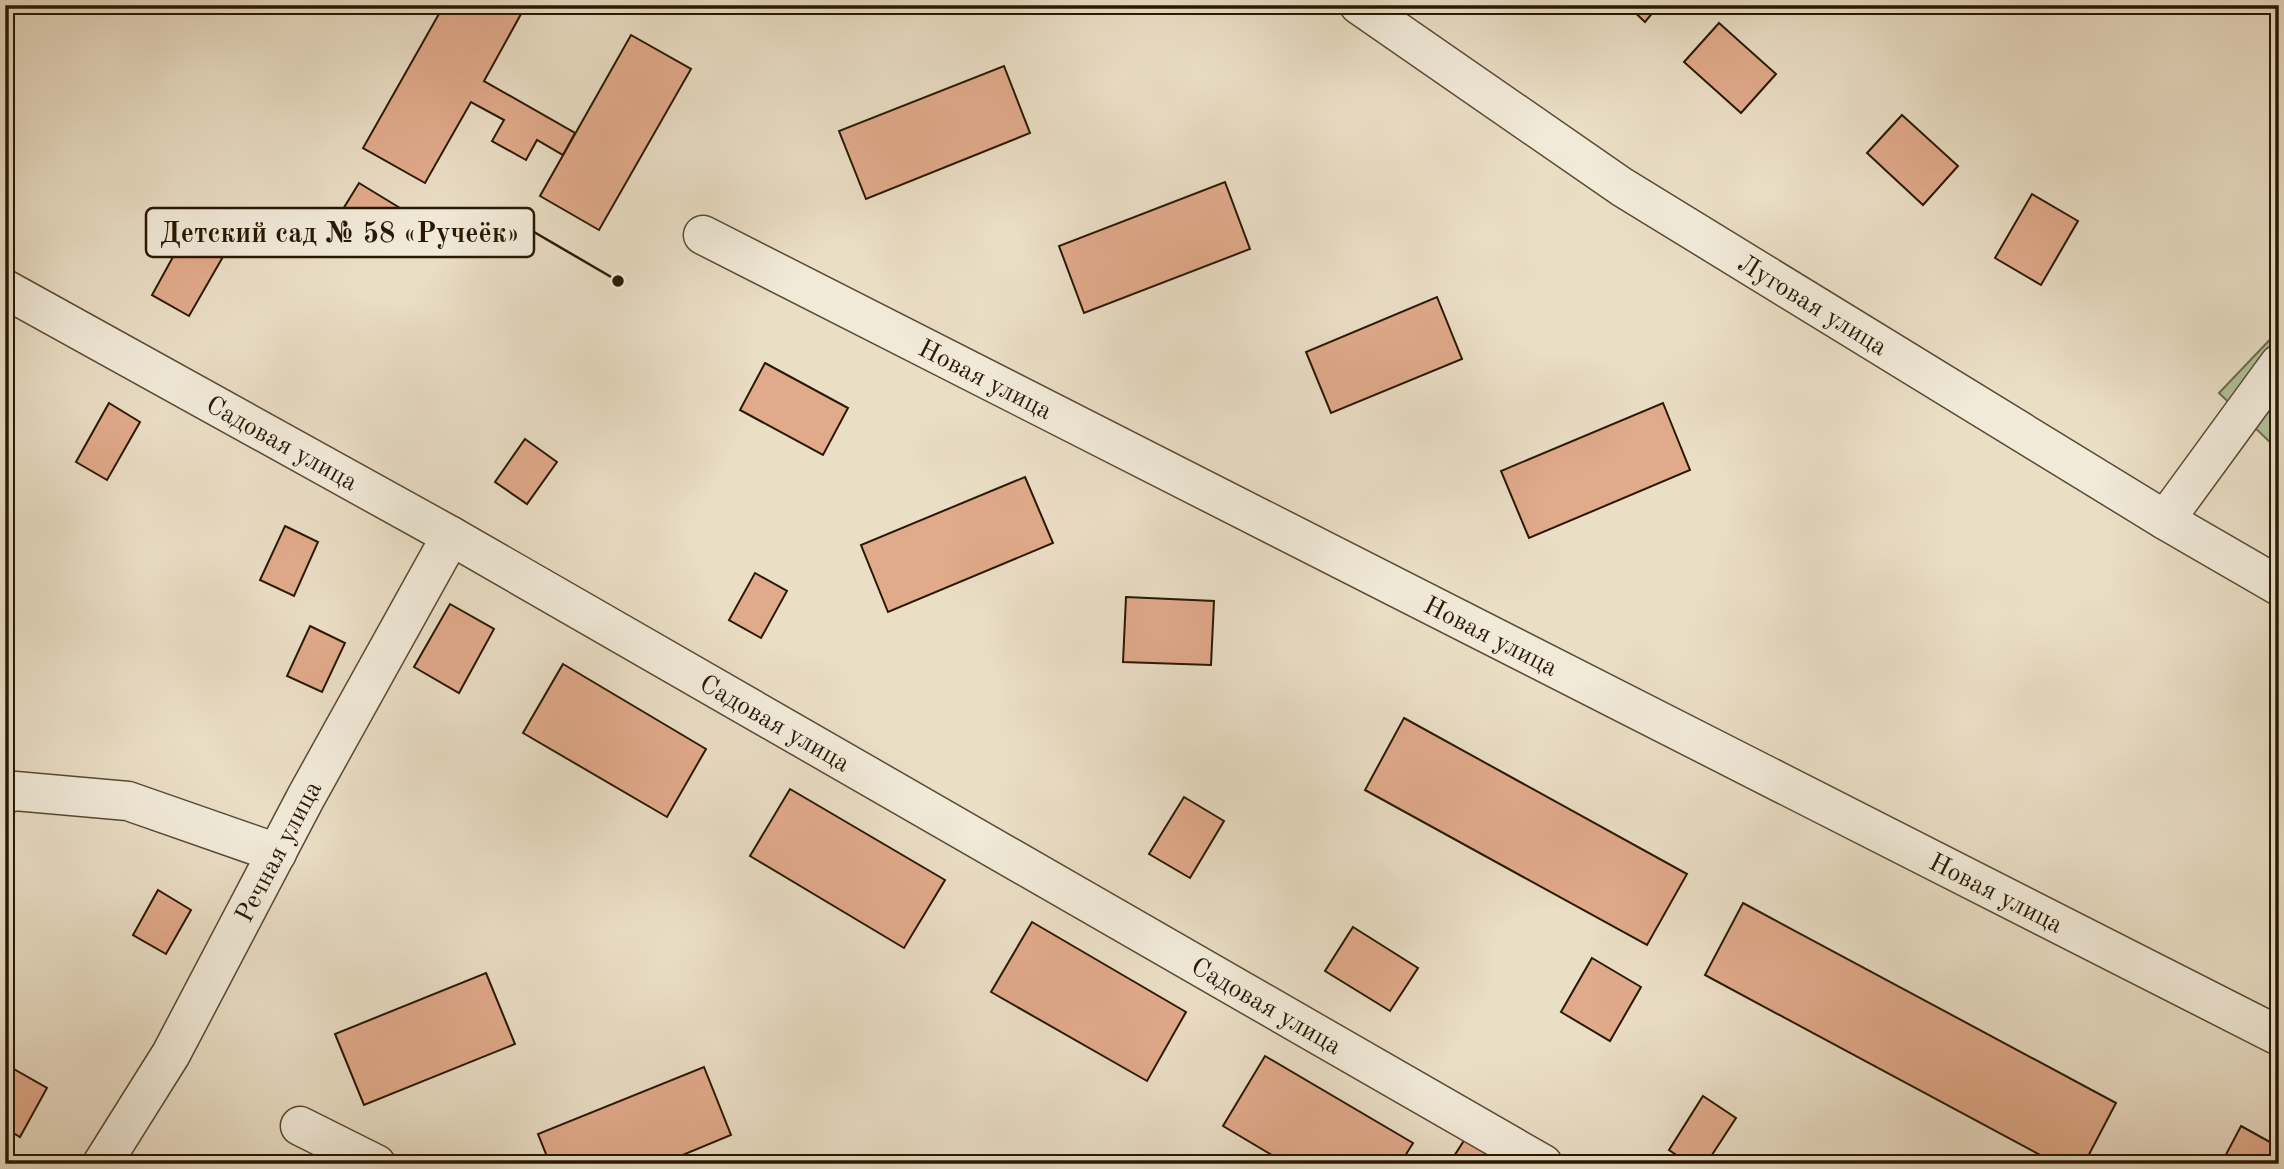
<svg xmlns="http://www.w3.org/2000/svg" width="2284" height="1169" font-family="'Old Standard TT',serif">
  <rect width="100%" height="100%" fill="#eadec5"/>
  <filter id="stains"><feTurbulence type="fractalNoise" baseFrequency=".00286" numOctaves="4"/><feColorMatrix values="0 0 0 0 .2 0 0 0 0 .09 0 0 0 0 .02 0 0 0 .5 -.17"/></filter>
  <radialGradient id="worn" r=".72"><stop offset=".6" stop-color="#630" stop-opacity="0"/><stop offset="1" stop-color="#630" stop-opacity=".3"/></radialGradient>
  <!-- green -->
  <polygon fill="#b1c299" stroke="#6d6e4e" stroke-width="2" points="2279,330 2279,451 2219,393"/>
  <!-- building -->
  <g fill="#e1aa8b" stroke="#291902" stroke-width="2">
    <polygon points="444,5 526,5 484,81 575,133 563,155 537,140 526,160 492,141 504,120 471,102 425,183 363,148"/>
    <polygon points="1627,5 1659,5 1645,22"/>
    <polygon points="1719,23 1776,74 1741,113 1684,62"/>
    <polygon points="631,35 691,69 599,230 540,196"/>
    <polygon points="1004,66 1030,133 866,199 839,131"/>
    <polygon points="1902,115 1958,166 1923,205 1867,153"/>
    <polygon points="1225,182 1250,249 1084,313 1059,246"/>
    <polygon points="359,183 405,211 386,242 340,214"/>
    <polygon points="2032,194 2078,221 2041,285 1995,258"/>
    <polygon points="190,226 228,248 189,316 152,295"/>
    <polygon points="1437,297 1462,359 1331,413 1306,352"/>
    <polygon points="765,363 848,408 823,455 740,410"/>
    <polygon points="109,403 140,422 107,480 76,462"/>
    <polygon points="1663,403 1690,470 1529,538 1501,471"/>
    <polygon points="525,439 557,462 527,504 495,482"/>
    <polygon points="1025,477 1053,543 888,612 861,545"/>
    <polygon points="285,526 318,542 294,596 260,580"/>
    <polygon points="755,573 787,591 761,638 729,620"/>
    <polygon points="1126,597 1214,601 1211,665 1123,662"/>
    <polygon points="450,604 494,629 459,693 414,667"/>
    <polygon points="310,626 345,643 322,692 287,676"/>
    <polygon points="563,664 706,749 667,817 523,733"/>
    <polygon points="1404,718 1687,874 1647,945 1365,790"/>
    <polygon points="790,789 945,880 904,948 750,856"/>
    <polygon points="1184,797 1224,821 1190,878 1149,854"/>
    <polygon points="158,890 191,910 166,954 133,935"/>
    <polygon points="1743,903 2116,1103 2084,1164 2057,1164 1705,975"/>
    <polygon points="1032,922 1186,1012 1147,1081 991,992"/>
    <polygon points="1353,927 1418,968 1390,1011 1325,971"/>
    <polygon points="1592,958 1641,987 1610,1041 1561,1012"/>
    <polygon points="486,973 515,1044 364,1105 335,1034"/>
    <polygon points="1265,1056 1413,1143 1400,1164 1287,1164 1223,1126"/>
    <polygon points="5,1064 47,1088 20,1137 5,1128"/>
    <polygon points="704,1067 731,1135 661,1164 550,1164 538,1134"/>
    <polygon points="1703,1096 1736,1118 1706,1164 1690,1164 1669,1150"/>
    <polygon points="2241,1126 2279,1147 2272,1164 2221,1164"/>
    <polygon points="1465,1139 1502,1164 1449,1164"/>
  </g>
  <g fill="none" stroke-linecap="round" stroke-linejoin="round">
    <defs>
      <g id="minor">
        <path id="s1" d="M1359,5L1622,187L2165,520L2279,586"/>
        <path id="s2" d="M703,235L2279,1036"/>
        <path id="s3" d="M5,289L451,536L1543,1164"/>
        <polyline points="2165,520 2279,364"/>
        <polyline points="5,794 15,791 128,801 277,853"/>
        <polyline points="300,1126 376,1164"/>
        <path id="s4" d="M102,1164L171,1054L306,797L451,536"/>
      </g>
    </defs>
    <!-- minor casing -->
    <use href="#minor" stroke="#594a33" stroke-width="41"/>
    <!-- minor -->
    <use href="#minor" stroke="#f1ead9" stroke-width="38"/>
  </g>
  <g text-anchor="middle" stroke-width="5" stroke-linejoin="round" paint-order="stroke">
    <!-- street labels -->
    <g font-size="26" fill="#291902" stroke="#f1ead9">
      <text dy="9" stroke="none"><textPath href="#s1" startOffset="544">Луговая улица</textPath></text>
      <text dy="9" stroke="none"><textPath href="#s2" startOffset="317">Новая улица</textPath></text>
      <text dy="9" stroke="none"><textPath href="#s3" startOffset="317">Садовая улица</textPath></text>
      <text dy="9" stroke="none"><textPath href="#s2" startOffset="884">Новая улица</textPath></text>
      <text dy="9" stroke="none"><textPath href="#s3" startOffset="884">Садовая улица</textPath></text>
      <text dy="9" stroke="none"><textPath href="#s4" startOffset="359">Речная улица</textPath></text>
      <text dy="9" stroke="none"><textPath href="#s2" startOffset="1451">Новая улица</textPath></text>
      <text dy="9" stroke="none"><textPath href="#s3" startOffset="1451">Садовая улица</textPath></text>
    </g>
  </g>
  <!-- callouts -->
  <path fill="none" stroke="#291902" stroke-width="2.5" d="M618 281L534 232"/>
  <circle fill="#291902" stroke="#f1ead9" stroke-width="2.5" cx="618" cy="281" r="7"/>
  <rect fill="#f1ead9" stroke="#291902" stroke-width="2.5" x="146" y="208" width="388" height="49" rx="7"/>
  <g font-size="28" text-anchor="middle" font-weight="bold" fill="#291902">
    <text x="340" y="242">Детский сад № 58 «Ручеёк»</text>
  </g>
  <!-- margin -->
  <rect width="2284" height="1169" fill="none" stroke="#eadec5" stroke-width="28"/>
  <rect x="7" y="7" width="2270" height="1155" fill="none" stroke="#291902" stroke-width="3.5"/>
  <rect x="14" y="14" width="2256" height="1141" fill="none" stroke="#291902" stroke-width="2"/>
  <rect width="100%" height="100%" filter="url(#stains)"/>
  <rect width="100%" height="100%" fill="url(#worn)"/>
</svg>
